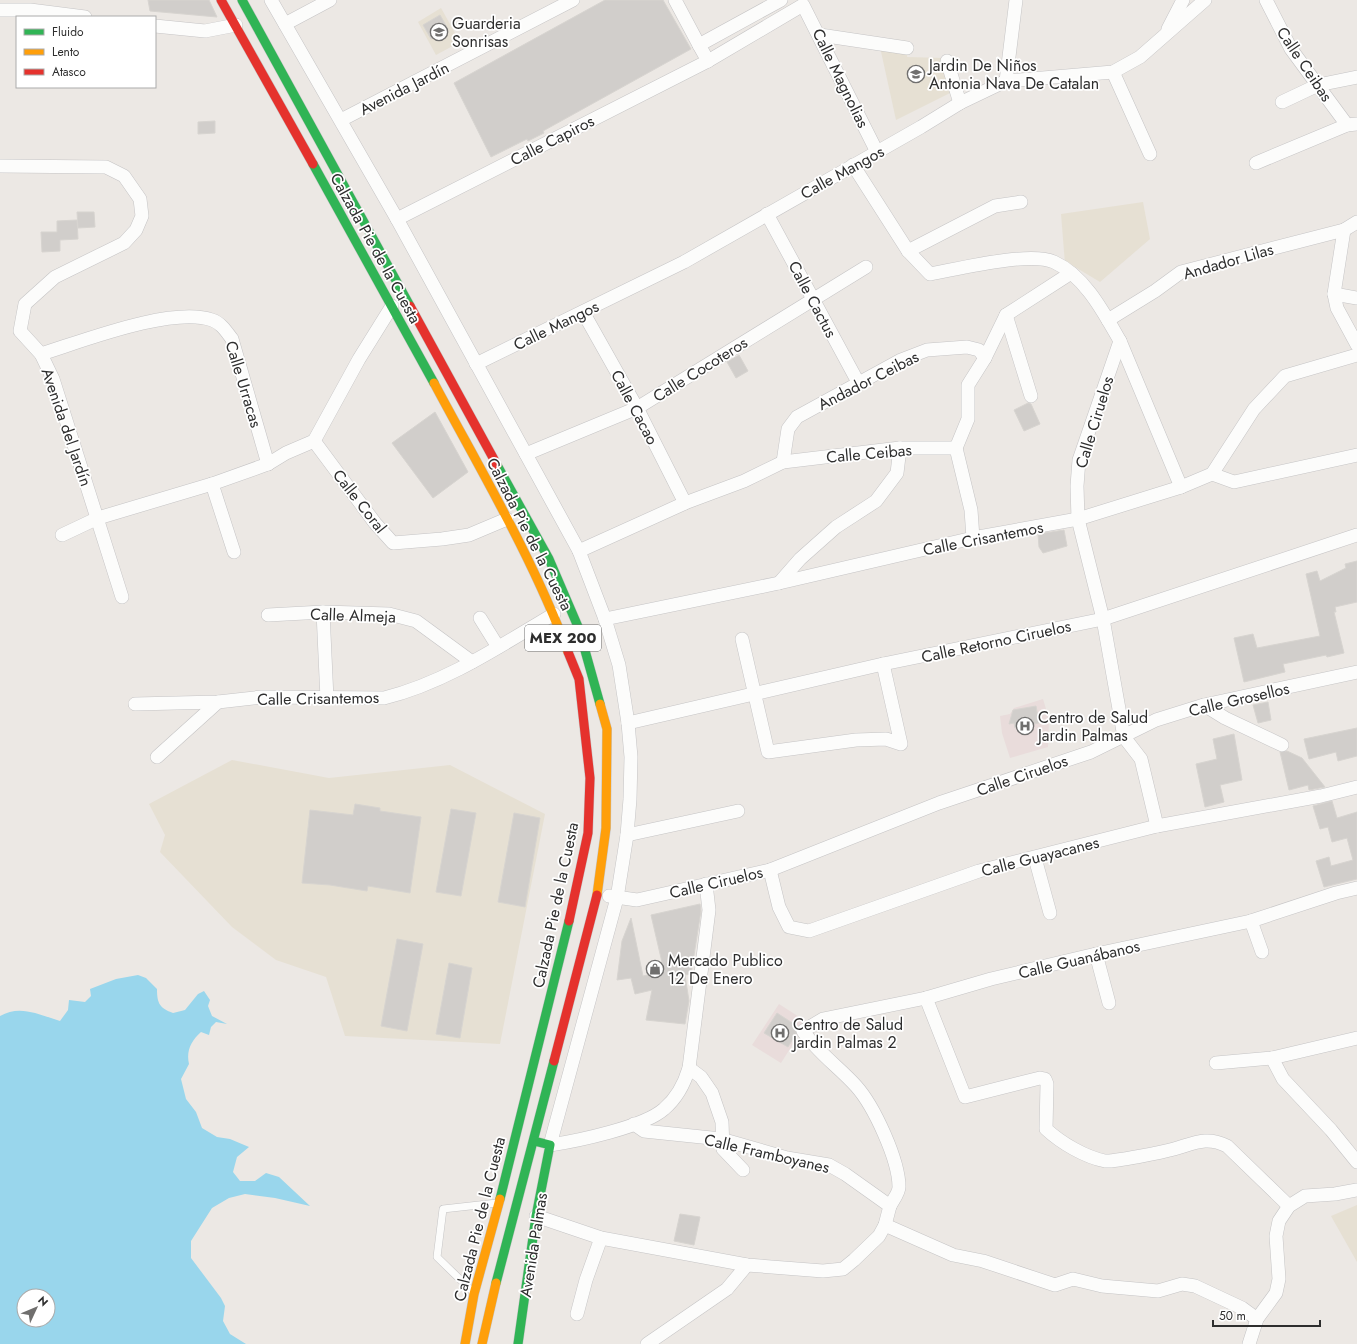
<svg xmlns="http://www.w3.org/2000/svg" width="1357" height="1344" font-family="Jost,sans-serif">
  <rect width="100%" height="100%" fill="#ece8e4"/>
  <!-- education -->
  <g fill="#e6e0d3">
    <polygon points="441,8 460,42 436,55 418,22"/>
    <polygon points="880,47 908,50 907,57 944,58 952,92 896,120"/>
    <polygon points="1143,202 1150,239 1100,282 1075,267 1065,264 1061,214"/>
    <polygon points="232,760 329,778 450,765 545,814 500,1044 345,1036 326,977 276,960 232,927 160,852 165,835 149,804"/>
    <polygon points="1357,1205 1357,1262 1331,1216"/>
  </g>
  <!-- medical -->
  <g fill="#e9dcdb">
    <polygon points="1043,699 1049,719 1048,747 1010,758 1002,733 1000,716 1010,714 1014,708"/>
    <polygon points="779,1004 807,1022 781,1063 752,1045"/>
  </g>
  <!-- water -->
  <path fill="#99d6ec" fill-rule="evenodd" d="M138,975L146,978L157,989C157,1004 160,1008 173,1013L185,1010L198,994L204,991L210,1000L208,1006L212,1016L227,1024L216,1022L211,1027L209,1035L201,1032C191,1041 186,1051 189,1064L181,1079L186,1099L196,1112L202,1128L217,1137L230,1139L249,1147L237,1157L233,1172L240,1181H255L266,1173L279,1177L310,1206L275,1198L245,1194L229,1198L212,1208L191,1241V1258L221,1298L225,1306L223,1321L230,1334L246,1344H0V1016C20,1004 40,1015 60,1021L68,1010L69,1000L85,1002L91,996L90,989L116,979ZM24,1296H48V1320H24Z"/>
  <!-- building -->
  <g fill="#d1cecb" stroke="#d7d4d0">
    <polygon points="148,0 209,0 217,17 150,11"/>
    <polygon points="605,0 663,0 691,49 543,131 544,133 528,141 527,139 491,157 454,83"/>
    <polygon points="440,15 448,29 431,39 423,25"/>
    <polygon points="215,121 215,133 198,134 198,122"/>
    <polygon points="77,212 94,212 95,227 78,228"/>
    <polygon points="77,220 78,239 60,240 60,251 42,252 41,232 57,232 57,221"/>
    <polygon points="739,355 748,371 736,378 727,362"/>
    <polygon points="1028,403 1031,404 1040,424 1024,431 1014,410"/>
    <polygon points="435,412 468,472 433,498 392,443"/>
    <polygon points="1064,530 1067,546 1043,553 1039,547 1038,534"/>
    <polygon points="1357,561 1357,602 1335,607 1336,612 1334,612 1344,653 1327,657 1326,655 1283,664 1285,672 1244,682 1234,638 1253,634 1257,648 1320,636 1306,574 1317,571 1320,581 1346,568 1345,564"/>
    <polygon points="1268,702 1271,720 1258,723 1253,705"/>
    <polygon points="1036,706 1039,723 1015,728 1014,723 1009,724 1013,710"/>
    <polygon points="1357,728 1357,756 1338,761 1336,752 1309,759 1304,739"/>
    <polygon points="1234,734 1242,780 1220,785 1224,802 1205,807 1196,764 1217,759 1213,739"/>
    <polygon points="1287,751 1302,758 1325,787 1309,790 1308,785 1289,790 1280,752"/>
    <polygon points="1332,801 1337,818 1357,812 1357,879 1324,887 1316,861 1329,857 1331,866 1353,860 1347,838 1332,842 1328,827 1320,829 1313,806"/>
    <polygon points="355,804 380,808 380,811 421,817 410,893 368,886 367,891 330,885 302,883 310,810 353,815"/>
    <polygon points="451,809 476,813 461,896 436,892"/>
    <polygon points="514,813 540,818 525,907 498,902"/>
    <polygon points="700,904 701,911 691,974 685,975 689,1001 685,1024 646,1020 652,990 635,994 631,978 617,980 622,941 631,918 643,976 664,971 651,915"/>
    <polygon points="397,939 423,944 407,1031 381,1026"/>
    <polygon points="449,963 472,968 460,1038 436,1034"/>
    <polygon points="777,1013 797,1026 796,1034 788,1047 764,1033"/>
    <polygon points="680,1214 700,1217 694,1245 674,1241"/>
  </g>
  <g fill="none" stroke-linecap="round" stroke-linejoin="round">
    <defs>
      <polyline id="lane" points="472,1291 437,1257 443,1209 497,1203"/>
      <g id="street">
        <path d="M271,0L397,219L579,551L605,619L619,665L628,723L631,757L630,799L627,835L617,898L550,1145C577,1141 644,1127 664,1109C677,1098 684,1085 689,1068L709,910L706,884"/>
        <polyline points="675,0 699,45"/>
        <polyline points="1266,0 1291,49 1347,125"/>
        <polyline points="0,10 30,10 85,17"/>
        <polyline points="285,24 330,0"/>
        <polyline points="155,26 205,31 236,25"/>
        <polyline points="1168,29 1183,0"/>
        <polyline points="820,35 907,48"/>
        <polyline points="708,61 699,45 781,0"/>
        <polyline points="947,61 960,103"/>
        <polyline points="1113,72 1150,154"/>
        <polyline points="1006,81 1016,0"/>
        <polyline points="1282,102 1318,85 1357,77"/>
        <polyline points="341,120 573,0"/>
        <polyline points="1256,163 1347,125 1357,124"/>
        <path d="M853,165L908,251L930,274C958,269 1030,251 1054,262C1085,276 1104,313 1120,341L1079,460L1077,486L1078,519L1103,619L1124,737L1141,759L1157,826"/>
        <polyline points="0,166 106,167 124,176 140,199 142,216 136,230 124,243 55,277 25,304 20,331 41,354 53,379 122,597"/>
        <polyline points="767,214 859,384"/>
        <polyline points="397,219 708,61 803,5 877,152"/>
        <polyline points="1344,230 1334,294 1337,308 1357,345"/>
        <polyline points="908,251 995,206 1021,202"/>
        <polyline points="1334,294 1357,298"/>
        <polyline points="583,312 637,408 685,503"/>
        <polyline points="1006,315 1031,396"/>
        <polyline points="1108,320 1155,291 1181,272 1344,230 1357,222"/>
        <polyline points="1120,341 1181,487"/>
        <path d="M41,354C83,341 172,306 212,320C221,323 226,331 232,339L268,464"/>
        <polyline points="476,364 684,262 921,127 960,103 1006,81 1113,72 1140,57 1205,0"/>
        <polyline points="314,441 375,523 393,543 442,539 469,535 507,519"/>
        <polyline points="956,448 968,419 968,385 985,358 1006,315 1071,273"/>
        <polyline points="956,448 971,510 973,538"/>
        <polyline points="526,454 637,408 866,267"/>
        <polyline points="783,462 788,429 797,417 901,360 927,350 967,347 979,350 985,358"/>
        <polyline points="1212,474 1254,409 1285,376 1357,355"/>
        <polyline points="212,484 234,552"/>
        <polyline points="62,535 98,518 212,484 268,464 286,453 314,441 359,359 392,306"/>
        <polyline points="579,551 685,503 744,481 783,462 900,448 956,448"/>
        <polyline points="779,583 800,559 836,527 876,501 897,473 900,448"/>
        <polyline points="323,612 327,699"/>
        <polyline points="268,615 323,612 389,614 416,621 472,662"/>
        <polyline points="480,618 498,647"/>
        <polyline points="605,619 779,583 973,538 1078,519 1181,487 1212,474 1234,482 1357,455"/>
        <polyline points="742,639 768,752 856,740 886,739 901,744 883,664"/>
        <path d="M135,704L218,702L262,697L384,698C445,683 500,646 554,614"/>
        <polyline points="1204,705 1225,718 1282,745"/>
        <polyline points="628,723 883,664 1103,619 1357,535"/>
        <polyline points="157,757 218,702"/>
        <polyline points="627,835 738,811"/>
        <polyline points="1035,858 1050,913"/>
        <polyline points="770,870 779,907 789,927 809,931 979,871 1157,826 1321,796 1357,787"/>
        <polyline points="609,896 637,900 770,870 939,803 1091,752 1156,720 1204,705 1357,672"/>
        <polyline points="1251,921 1262,952"/>
        <polyline points="1096,954 1109,1003"/>
        <path d="M926,998L965,1097L1040,1078L1045,1079L1047,1084L1046,1129C1061,1143 1085,1157 1105,1161C1114,1162 1163,1152 1174,1149C1195,1143 1207,1136 1227,1146L1289,1206"/>
        <polyline points="1272,1058 1283,1079 1331,1130 1357,1162"/>
        <polyline points="1216,1063 1272,1058 1357,1038"/>
        <polyline points="689,1068 701,1077 712,1093 722,1122 723,1149 743,1170"/>
        <path d="M890,1206C893,1200 899,1193 899,1187C899,1160 874,1106 856,1086C839,1067 818,1053 803,1031L823,1019L926,998L991,979L1096,954L1251,921L1336,893L1357,888"/>
        <polyline points="536,1216 601,1238 747,1265 823,1271 843,1269 854,1260 879,1236 885,1225 890,1206 845,1174 829,1165 787,1158 721,1139 644,1131 634,1124"/>
        <polyline points="885,1225 953,1255 983,1261 1055,1285 1073,1279 1102,1286 1158,1291 1182,1284 1195,1286 1242,1308 1257,1319"/>
        <polyline points="577,1314 586,1280 601,1238"/>
        <polyline points="647,1344 727,1289 747,1265"/>
        <polyline points="1249,1344 1257,1319 1276,1293 1279,1279 1276,1236 1279,1221 1289,1206 1305,1196 1335,1194 1357,1190"/>
      </g>
      <g id="fast">
        <polyline points="242,0 410,306"/>
        <polyline points="313,164 434,383"/>
        <polyline points="497,465 549,559 579,629 600,704"/>
        <polyline points="500,1199 569,921"/>
        <polyline points="496,1283 554,1061"/>
        <polyline points="518,1344 536,1216 550,1145 534,1141"/>
      </g>
      <g id="slow">
        <path d="M434,383C481,471 533,558 568,652"/>
        <polyline points="597,895 606,828 607,729 600,704"/>
        <polyline points="465,1344 474,1294 500,1199"/>
        <polyline points="482,1344 496,1283"/>
      </g>
      <g id="jam">
        <polyline points="221,0 313,164"/>
        <polyline points="410,306 497,465"/>
        <polyline points="568,652 579,679 590,778 588,833 569,921"/>
        <polyline points="554,1061 597,895"/>
      </g>
    </defs>
    <!-- lane casing -->
    <use href="#lane" stroke="#c5c4c5" stroke-width="8"/>
    <!-- street casing -->
    <use href="#street" stroke="#c5c4c5" stroke-width="14"/>
    <!-- fast casing -->
    <use href="#fast" stroke="#c5c4c5" stroke-width="10"/>
    <!-- slow casing -->
    <use href="#slow" stroke="#c5c4c5" stroke-width="10"/>
    <!-- jam casing -->
    <use href="#jam" stroke="#c5c4c5" stroke-width="10"/>
    <!-- lane -->
    <use href="#lane" stroke="#fcfcfb" stroke-width="7"/>
    <!-- street -->
    <use href="#street" stroke="#fcfcfb" stroke-width="13"/>
    <!-- fast -->
    <use href="#fast" stroke="#30b455" stroke-width="9"/>
    <!-- slow -->
    <use href="#slow" stroke="#ff9f0a" stroke-width="9"/>
    <!-- jam -->
    <use href="#jam" stroke="#e5322d" stroke-width="9"/>
  </g>
  <!-- icons -->
  <defs>
    <symbol id="school-ring" viewBox="-11 -11 22 22"><circle r="9.5" fill="#fff" stroke="#706f6e" stroke-width="1.5"/><path d="M0-5L7-2L0 1L-7-2ZM-4 1L0 2.5L4 1V4Q0 6-4 4Z" fill="#706f6e"/></symbol>
    <symbol id="hospital-ring" viewBox="-11 -11 22 22"><circle r="9.5" fill="#fff" stroke="#706f6e" stroke-width="1.5"/><path d="M-5-5h3v3.5h4V-5h3V5h-3V1.5h-4V5h-3Z" fill="#706f6e"/></symbol>
    <symbol id="shop-ring" viewBox="-11 -11 22 22"><circle r="9.5" fill="#fff" stroke="#706f6e" stroke-width="1.5"/><path d="M-5-2.5h2.3a2.7 3.5 0 0 1 5.4 0H5L5.5 6h-11ZM-1.5-2.5h3a1.5 2.3 0 0 0-3 0Z" fill="#706f6e"/></symbol>
  </defs>
  <g fill-rule="evenodd">
    <use href="#school-ring" x="429" y="22" width="20" height="20"/>
    <use href="#school-ring" x="906" y="64" width="20" height="20"/>
    <use href="#hospital-ring" x="1015" y="716" width="20" height="20"/>
    <use href="#shop-ring" x="645" y="959" width="20" height="20"/>
    <use href="#hospital-ring" x="770" y="1023" width="20" height="20"/>
  </g>
  <g text-anchor="middle" stroke-width="3.5" stroke-linejoin="round" paint-order="stroke">
    <!-- shield labels -->
    <rect fill="#fff" stroke="#6d6d6d" stroke-width="1" x="525" y="625" width="76" height="26" rx="3"/>
    <g font-size="15" font-weight="bold" fill="#2e2e2e">
      <text x="563" y="643">MEX 200</text>
    </g>
    <!-- poi labels -->
    <g font-size="16" fill="#2e2e2e" stroke="#fff" text-anchor="start">
      <text x="452" y="29">Guarderia<tspan x="452" dy="18">Sonrisas</tspan></text>
      <text x="929" y="71">Jardin De Niños<tspan x="929" dy="18">Antonia Nava De Catalan</tspan></text>
      <text x="1038" y="723">Centro de Salud<tspan x="1038" dy="18">Jardin Palmas</tspan></text>
      <text x="668" y="966">Mercado Publico<tspan x="668" dy="18">12 De Enero</tspan></text>
      <text x="793" y="1030">Centro de Salud<tspan x="793" dy="18">Jardin Palmas 2</tspan></text>
    </g>
    <!-- street labels -->
    <g font-size="16" fill="#2e2e2e" stroke="#fff">
      <text transform="translate(1305 64) rotate(56)" y="6">Calle Ceibas</text>
      <text transform="translate(841 78) rotate(64)" y="6">Calle Magnolias</text>
      <text transform="translate(404 88) rotate(-27)" y="6">Avenida Jardín</text>
      <text transform="translate(552 140) rotate(-27)" y="6">Calle Capiros</text>
      <text transform="translate(842 172) rotate(-29)" y="6">Calle Mangos</text>
      <text transform="translate(376 248) rotate(61)" y="6">Calzada Pie de la Cuesta</text>
      <text transform="translate(1228 261) rotate(-16)" y="6">Andador Lilas</text>
      <text transform="translate(813 299) rotate(62)" y="6">Calle Cactus</text>
      <text transform="translate(556 325) rotate(-26)" y="6">Calle Mangos</text>
      <text transform="translate(700 369) rotate(-32)" y="6">Calle Cocoteros</text>
      <text transform="translate(868 380) rotate(-27)" y="6">Andador Ceibas</text>
      <text transform="translate(244 384) rotate(73)" y="6">Calle Urracas</text>
      <text transform="translate(635 407) rotate(62)" y="6">Calle Cacao</text>
      <text transform="translate(1094 422) rotate(-73)" y="6">Calle Ciruelos</text>
      <text transform="translate(67 427) rotate(71)" y="6">Avenida del Jardín</text>
      <text transform="translate(869 453) rotate(-5)" y="6">Calle Ceibas</text>
      <text transform="translate(360 501) rotate(52)" y="6">Calle Coral</text>
      <text transform="translate(530 534) rotate(63)" y="6">Calzada Pie de la Cuesta</text>
      <text transform="translate(983 538) rotate(-11)" y="6">Calle Crisantemos</text>
      <text transform="translate(353 615) rotate(2)" y="6">Calle Almeja</text>
      <text transform="translate(996 641) rotate(-12)" y="6">Calle Retorno Ciruelos</text>
      <text transform="translate(318 698) rotate(-1)" y="6">Calle Crisantemos</text>
      <text transform="translate(1239 699) rotate(-13)" y="6">Calle Grosellos</text>
      <text transform="translate(1022 775) rotate(-19)" y="6">Calle Ciruelos</text>
      <text transform="translate(1040 856) rotate(-14)" y="6">Calle Guayacanes</text>
      <text transform="translate(716 882) rotate(-13)" y="6">Calle Ciruelos</text>
      <text transform="translate(555 905) rotate(-78)" y="6">Calzada Pie de la Cuesta</text>
      <text transform="translate(1079 959) rotate(-13)" y="6">Calle Guanábanos</text>
      <text transform="translate(767 1153) rotate(13)" y="6">Calle Framboyanes</text>
      <text transform="translate(479 1219) rotate(-76)" y="6">Calzada Pie de la Cuesta</text>
      <text transform="translate(533 1245) rotate(-81)" y="6">Avenida Palmas</text>
    </g>
  </g>
  <!-- legend -->
  <rect x="16" y="16" width="140" height="72" fill="#ffffff" stroke="#ababab"/>
  <rect x="24" y="29" width="20" height="6" fill="#30b455" stroke="#ababab"/>
  <text x="52" y="36" font-size="12" fill="#2e2e2e">Fluido</text>
  <rect x="24" y="49" width="20" height="6" fill="#ff9f0a" stroke="#ababab"/>
  <text x="52" y="56" font-size="12" fill="#2e2e2e">Lento</text>
  <rect x="24" y="69" width="20" height="6" fill="#e5322d" stroke="#ababab"/>
  <text x="52" y="76" font-size="12" fill="#2e2e2e">Atasco</text>
  <!-- north arrow -->
  <g transform="translate(36 1308) rotate(46)"><circle r="19" fill="#ffffff" stroke="#ababab"/>
  <path d="M0-3L7 15L0 10L-7 15Z" fill="#706f6e"/>
  <text y="-6" font-size="11" font-weight="bold" text-anchor="middle" fill="#2e2e2e">N</text>
  </g>
  <!-- scale -->
  <path d="M1213 1320v6h107v-6" fill="none" stroke="#2e2e2e" stroke-width="2"/>
  <text x="1219" y="1320" font-size="12" fill="#2e2e2e" stroke="#ffffff" stroke-width="3" paint-order="stroke">50 m</text>
</svg>
